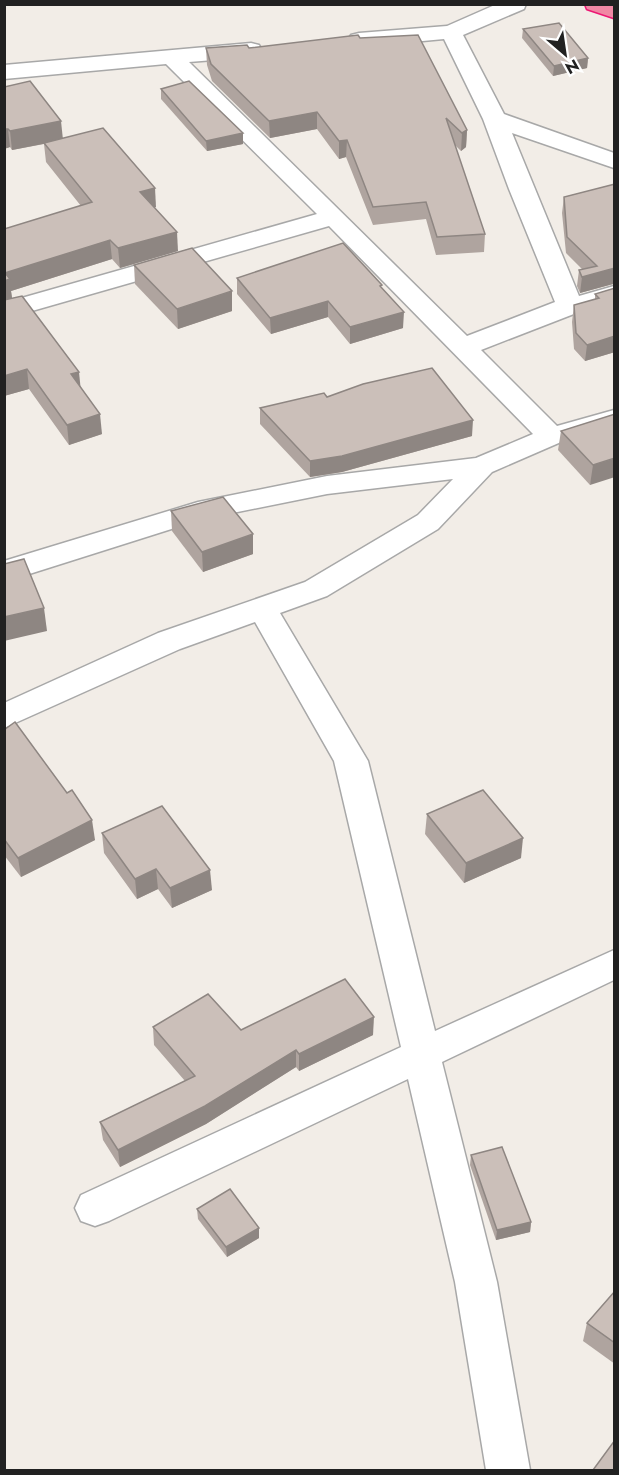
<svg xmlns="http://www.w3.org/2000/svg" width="619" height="1475" font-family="Jost,sans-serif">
  <rect width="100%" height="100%" fill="#f2ede7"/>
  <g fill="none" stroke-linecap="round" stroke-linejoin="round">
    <defs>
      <polygon id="minor" points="497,4 526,4 524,9 463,35 504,114 614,153 614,168 512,133 579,296 614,286 614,302 579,312 481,350 557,426 614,410 614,428 561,442 492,472 438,529 327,596 280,613 368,761 435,1031 614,950 614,980 442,1062 497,1282 530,1470 486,1470 455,1282 408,1079 109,1221 95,1226 81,1221 75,1208 81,1195 401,1047 334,761 255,622 180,649 4,728 4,703 158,633 305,582 418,515 453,479 327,494 203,519 4,582 4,561 198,502 327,476 476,458 533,434 329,226 4,319 4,303 317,214 166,64 4,79 4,65 251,43 259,45 262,50 259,55 251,57 189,62 467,336 555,302 509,189 483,119 444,39 359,47 351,45 348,40 351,35 359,33 447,26"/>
      <polygon id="highway" points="585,4 614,4 614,18 587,9"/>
    </defs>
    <!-- minor casing -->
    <use href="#minor" stroke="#a8a8a8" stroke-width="3"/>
    <!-- highway casing -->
    <use href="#highway" stroke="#ed1773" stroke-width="3"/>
    <!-- minor -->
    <use href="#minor" fill="#fff" fill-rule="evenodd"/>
    <!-- highway -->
    <use href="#highway" fill="#f088a4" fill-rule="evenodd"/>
  </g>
  <!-- wall -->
  <g fill="#afa49f">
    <polygon points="523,29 588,58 587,68 553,76 522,38"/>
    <polygon points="360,38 467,130 466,147 461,151 455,145 485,234 484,252 436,255 426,219 373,225 346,157 339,159 317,129 270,138 212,81 207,65 206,48 249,48"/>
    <polygon points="4,87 63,138 156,207 154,208 178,251 120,268 112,259 11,291 12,298 80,387 102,434 69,445 29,389 4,396 4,229 81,206 46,162 44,144 12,150 10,147 4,149"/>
    <polygon points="161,89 243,133 243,144 207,151 161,99"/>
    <polygon points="615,184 615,285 613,284 580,293 577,286 579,270 582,269 566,253 562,213 564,197"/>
    <polygon points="134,265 232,291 232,311 178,329 135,284"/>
    <polygon points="237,278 382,288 403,328 350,344 328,317 271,334 237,294"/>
    <polygon points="615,288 615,352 585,361 574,349 572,322 574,305 595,299 595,294"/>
    <polygon points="327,397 472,436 342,472 310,477 260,424 260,408"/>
    <polygon points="615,414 590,485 558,450 561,431"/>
    <polygon points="171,511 253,554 203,572 172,531"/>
    <polygon points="4,730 95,840 21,877 4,855"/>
    <polygon points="427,814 521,858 464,883 425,834"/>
    <polygon points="102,833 212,890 172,908 158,889 137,899 104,853"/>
    <polygon points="153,1027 241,1030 373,1035 299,1071 296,1067 206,1124 120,1167 103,1140 100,1122 185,1081 154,1045"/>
    <polygon points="471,1155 531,1222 530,1232 496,1240 470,1165"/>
    <polygon points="197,1209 259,1228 259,1238 227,1257 198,1219"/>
    <polygon points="615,1291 615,1364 583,1341 587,1323"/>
  </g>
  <!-- shaded-wall -->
  <g fill="#8e8682">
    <polygon points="588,58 587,68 553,76 554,66"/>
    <polygon points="317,112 317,129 270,138 269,121"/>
    <polygon points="61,121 63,140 12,150 10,131"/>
    <polygon points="4,129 8,129 10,147 4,149"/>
    <polygon points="467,130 466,147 461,151 462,133"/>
    <polygon points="243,133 243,144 207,151 206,141"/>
    <polygon points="347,140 346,157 339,159 339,141"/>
    <polygon points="155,188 156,207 141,211 140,192"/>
    <polygon points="177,232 178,251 120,268 118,248"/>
    <polygon points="110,240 112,259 11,291 12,298 4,301 5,273"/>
    <polygon points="615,268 613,284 580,293 582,277"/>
    <polygon points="232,291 232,311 178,329 177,309"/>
    <polygon points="328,301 328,317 271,334 270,318"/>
    <polygon points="404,312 403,328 350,344 350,327"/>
    <polygon points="615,336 615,352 585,361 587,345"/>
    <polygon points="27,369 29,389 4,396 4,376"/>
    <polygon points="79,372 81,392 71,374"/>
    <polygon points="100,414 102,434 69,445 67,425"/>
    <polygon points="473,420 472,436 342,472 310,477 310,461"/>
    <polygon points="615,458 615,477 590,485 593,465"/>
    <polygon points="253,534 253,554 203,572 202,552"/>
    <polygon points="44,608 47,631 4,641 4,617"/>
    <polygon points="92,820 95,840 21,877 18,858"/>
    <polygon points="523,838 521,858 464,883 466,863"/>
    <polygon points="156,869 158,889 137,899 135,879"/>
    <polygon points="210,870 212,890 172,908 170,888"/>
    <polygon points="374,1017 373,1035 299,1071 299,1054"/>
    <polygon points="296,1050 296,1067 206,1124 120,1167 118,1150"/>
    <polygon points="531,1222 530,1232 496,1240 497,1230"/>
    <polygon points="259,1228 259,1238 227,1257 226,1247"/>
  </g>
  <!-- building -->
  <g fill="#cbbfb9" stroke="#8e8682" stroke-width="1.5">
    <polygon points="559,23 588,58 554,66 523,29"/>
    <polygon points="358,35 360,38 418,35 467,130 462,133 446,118 485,234 437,237 426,202 373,207 347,140 339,141 317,112 269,121 211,64 206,48 247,45 249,48"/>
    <polygon points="30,81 61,121 10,131 8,129 4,129 4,87"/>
    <polygon points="189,81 243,133 206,141 161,89"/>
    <polygon points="103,128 155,188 140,192 177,232 118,248 110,240 5,273 10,279 4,281 4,229 92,202 44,143"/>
    <polygon points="615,184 615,268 582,277 579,270 597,266 567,237 564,197"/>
    <polygon points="343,243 382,285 380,286 404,312 350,327 328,301 270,318 237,278"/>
    <polygon points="192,248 232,291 177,309 134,265"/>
    <polygon points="615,288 615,336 587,345 576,333 574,305 599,298 595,294"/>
    <polygon points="22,296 79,372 71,374 100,414 67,425 27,369 4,376 4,300"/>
    <polygon points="432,368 473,420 342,456 310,461 260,408 324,393 327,397 363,384"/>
    <polygon points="615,414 615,458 593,465 561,431"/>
    <polygon points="223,497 253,534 202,552 171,511"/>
    <polygon points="24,559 44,608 4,617 4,564"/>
    <polygon points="15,722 67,793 72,790 92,820 18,858 4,839 4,730"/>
    <polygon points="483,790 523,838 466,863 427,814"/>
    <polygon points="162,806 210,870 170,888 156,869 135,879 102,833"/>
    <polygon points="345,979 374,1017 299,1054 296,1050 205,1106 118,1150 100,1122 195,1076 153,1027 208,994 241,1030"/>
    <polygon points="502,1147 531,1222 497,1230 471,1155"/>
    <polygon points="230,1189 259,1228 226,1247 197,1209"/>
    <polygon points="615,1291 615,1343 587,1323"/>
    <polygon points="615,1440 615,1470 593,1470"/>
  </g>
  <!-- border -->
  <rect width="619" height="1475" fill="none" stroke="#212121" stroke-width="12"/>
  <!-- north arrow -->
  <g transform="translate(565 54) rotate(151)" stroke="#ffffff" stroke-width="4.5" paint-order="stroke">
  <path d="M0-4.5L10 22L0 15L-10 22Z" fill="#212121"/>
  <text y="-9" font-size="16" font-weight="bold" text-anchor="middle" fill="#212121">N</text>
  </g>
</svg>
